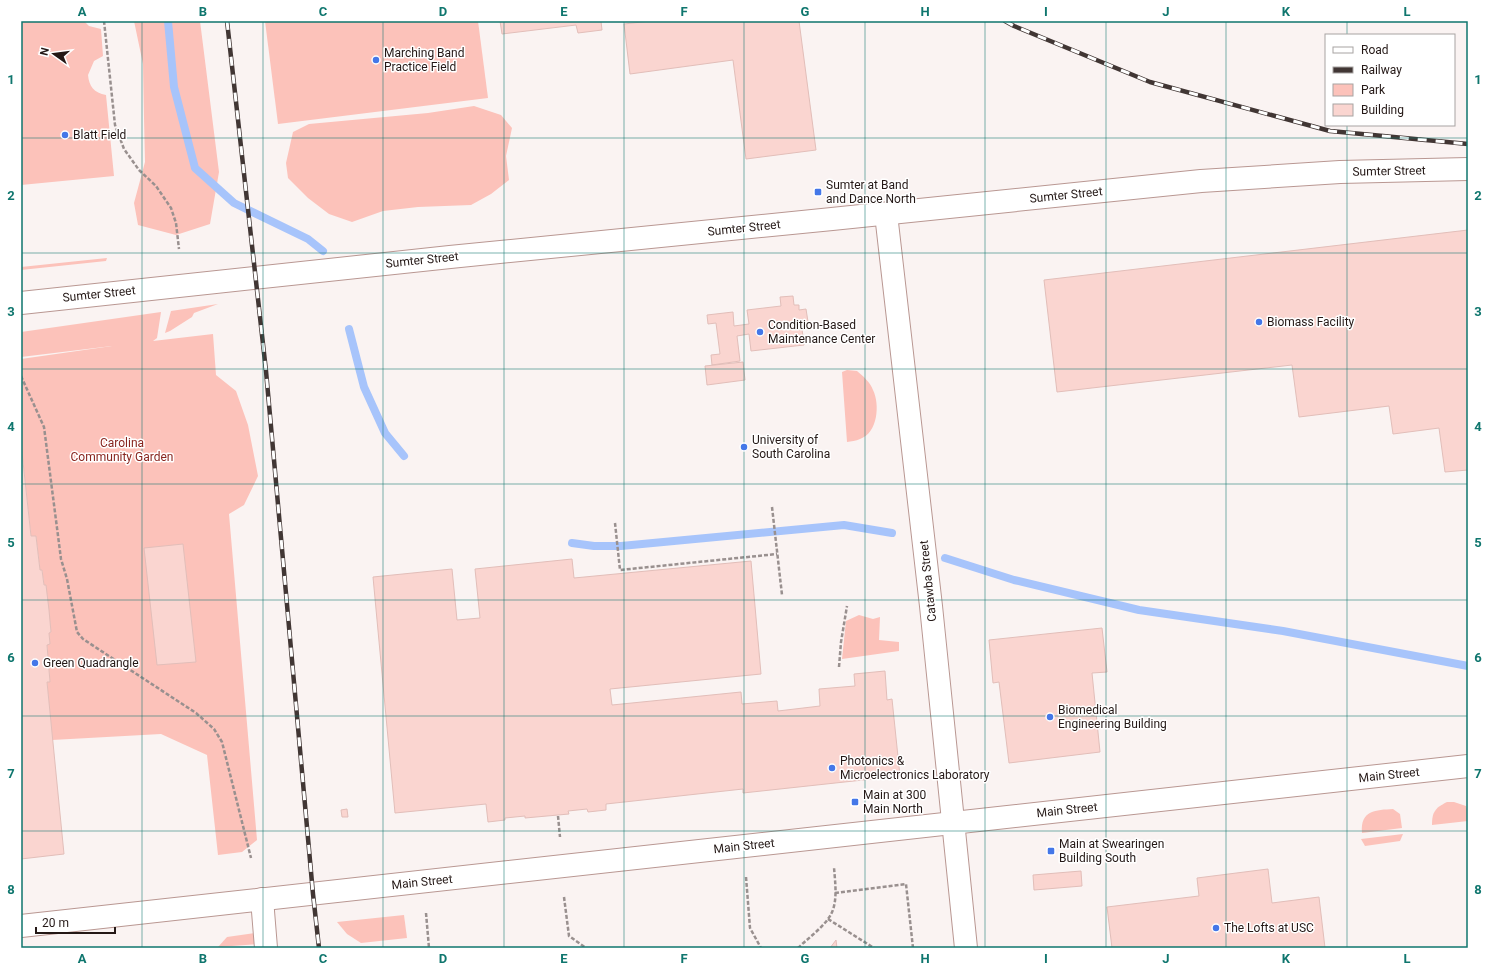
<svg xmlns="http://www.w3.org/2000/svg" width="1489" height="969" font-family="Roboto,sans-serif">
  <rect width="100%" height="100%" fill="#faf3f2"/>
  <!-- green -->
  <g fill="#fcc2ba">
    <path d="M21,21H84L89,26L101,29L103,56L94,61L88,75C89,86 94,93 106,95L114,176L21,185Z"/>
    <polygon points="134,21 200,21 219,172 210,224 176,235 138,225 134,203 145,162 144,118 143,64"/>
    <polygon points="265,21 478,21 488,98 278,124"/>
    <polygon points="474,106 501,115 512,128 506,156 509,180 491,194 471,205 418,207 383,211 352,222 329,214 308,198 288,178 286,163 293,132 309,124 428,113"/>
    <polygon points="107,258 106,261 21,270 21,267"/>
    <polygon points="218,304 194,313 192,317 170,331 165,333 171,311"/>
    <polygon points="161,312 157,338 153,341 213,334 216,375 236,391 248,425 258,476 244,505 229,514 257,840 242,852 218,855 207,755 161,734 52,740 47,682 50,682 47,645 50,644 49,633 51,632 42,570 40,570 36,536 31,536 21,443 21,359 112,346 21,357 21,332"/>
    <path d="M847,370L857,371C863,376 870,382 873,390C880,404 878,433 860,439C856,441 851,441 847,442L842,372Z"/>
    <polygon points="859,615 873,619 880,617 879,640 899,642 899,651 842,659 846,621"/>
    <path d="M1447,802H1454L1466,806L1468,813V821L1432,825C1432,812 1435,808 1447,802Z"/>
    <path d="M1393,809L1400,814L1402,828L1362,833C1360,810 1376,810 1393,809Z"/>
    <polygon points="1403,834 1400,841 1365,846 1361,839"/>
    <polygon points="404,915 407,938 361,943 347,934 337,922"/>
    <polygon points="255,933 260,944 218,947 227,937"/>
  </g>
  <g fill="none" stroke-linecap="round" stroke-linejoin="round">
    <!-- stream -->
    <g stroke="#a7c4fb" stroke-width="8">
      <polyline points="168,21 174,87 195,168 234,203 308,239 323,251"/>
      <polyline points="349,329 364,387 385,433 404,456"/>
      <polyline points="572,543 594,546 621,546 844,525 892,533"/>
      <polyline points="945,558 1014,580 1139,610 1283,631 1468,666"/>
    </g>
  </g>
  <!-- building -->
  <g fill="#fad5d0" stroke="#e2beb9">
    <polygon points="500,21 601,21 602,30 578,33 576,25 502,34"/>
    <polygon points="650,21 799,21 816,150 746,159 733,60 630,74 624,24"/>
    <polygon points="1468,230 1468,470 1445,472 1439,428 1393,434 1389,406 1299,417 1292,365 1057,392 1044,280"/>
    <polygon points="793,296 794,305 799,305 799,310 806,309 809,328 802,329 804,345 751,351 749,334 737,336 740,361 712,365 711,355 720,354 716,323 708,324 707,315 733,312 734,326 749,324 747,310 781,306 780,297"/>
    <polygon points="743,362 745,380 707,385 705,366"/>
    <polygon points="21,443 31,536 36,536 40,570 42,570 44,585 46,585 49,610 51,632 49,633 50,644 47,645 50,682 47,682 64,854 21,859"/>
    <polygon points="183,544 196,662 157,665 144,548"/>
    <polygon points="572,559 574,578 751,561 761,674 610,689 612,705 741,692 742,704 777,701 778,711 820,706 819,689 855,686 854,674 885,671 887,700 892,699 900,776 743,793 743,789 606,804 606,810 588,812 587,809 568,811 569,814 525,818 525,816 505,818 505,820 488,822 486,804 395,813 373,577 452,569 457,620 480,618 475,569"/>
    <polygon points="1102,628 1107,672 1092,673 1100,752 1009,763 999,682 993,683 989,640"/>
    <polygon points="347,809 348,817 342,817 341,810"/>
    <polygon points="1268,869 1272,903 1319,897 1325,948 1112,948 1107,907 1199,896 1197,878"/>
    <polygon points="1081,871 1082,886 1034,890 1033,875"/>
    <polygon points="836,940 837,948 830,948"/>
  </g>
  <g fill="none" stroke-linecap="round" stroke-linejoin="round">
    <defs>
      <g id="minor">
        <polyline points="886,214 931,606 966,948"/>
        <polyline points="21,303 450,257 832,219 1201,181 1340,172 1468,169"/>
        <polyline points="262,899 266,948"/>
        <polyline points="21,926 1468,766"/>
      </g>
    </defs>
    <!-- minor casing -->
    <use href="#minor" stroke="#b99792" stroke-width="24"/>
    <!-- path -->
    <g stroke="#99908f" stroke-width="2.5" stroke-dasharray="4 2" stroke-linecap="butt">
      <polyline points="104,21 115,125 124,149 139,170 156,186 171,208 176,223 179,249"/>
      <polyline points="21,376 44,427 61,559 67,579 77,632 83,639 196,713 214,729 222,742 251,858"/>
      <polyline points="772,507 782,595"/>
      <polyline points="615,523 620,570 777,554"/>
      <polyline points="839,667 841,642 847,606"/>
      <polyline points="558,816 560,837"/>
      <polyline points="746,877 750,928 761,948"/>
      <polyline points="835,893 906,884 913,948"/>
      <polyline points="564,897 569,936 586,948"/>
      <polyline points="426,913 429,948"/>
      <polyline points="828,919 874,948"/>
      <path d="M798,948C807,939 820,930 828,919C839,905 835,883 834,867"/>
    </g>
    <!-- minor -->
    <use href="#minor" stroke="#fff" stroke-width="22"/>
    <defs>
      <g id="rail">
        <polyline points="227,21 266,371 313,894 319,948"/>
        <polyline points="1005,21 1014,26 1150,82 1330,131 1468,144"/>
      </g>
    </defs>
    <!-- rail casing -->
    <use href="#rail" stroke="#413634" stroke-width="4.5"/>
    <!-- rail -->
    <use href="#rail" stroke="#fff" stroke-width="3" stroke-dasharray="9" stroke-linecap="butt"/>
  </g>
  <!-- grid -->
  <path fill="none" stroke="#0f766e" stroke-width="1" stroke-opacity="0.55" d="M142,21V948M263,21V948M383,21V948M504,21V948M624,21V948M744,21V948M865,21V948M985,21V948M1106,21V948M1226,21V948M1347,21V35M1347,125V948M21,138H1468M21,253H1468M21,369H1468M21,484H1468M21,600H1468M21,716H1468M21,831H1468"/>
  <!-- markers -->
  <g fill="#4477e8" stroke="#fff" stroke-width="1.5">
    <circle cx="376" cy="60" r="4"/>
    <circle cx="65" cy="135" r="4"/>
    <rect x="814" y="188" width="8" height="8" rx="2"/>
    <circle cx="1259" cy="322" r="4"/>
    <circle cx="760" cy="332" r="4"/>
    <circle cx="744" cy="447" r="4"/>
    <circle cx="35" cy="663" r="4"/>
    <circle cx="1050" cy="717" r="4"/>
    <circle cx="832" cy="768" r="4"/>
    <rect x="851" y="798" width="8" height="8" rx="2"/>
    <rect x="1047" y="847" width="8" height="8" rx="2"/>
    <circle cx="1216" cy="928" r="4"/>
  </g>
  <g text-anchor="middle" stroke-width="3" stroke-linejoin="round" paint-order="stroke">
    <!-- poi labels -->
    <g font-size="12" fill="#241816" stroke="#fff" text-anchor="start">
      <text x="384" y="57">Marching Band<tspan x="384" dy="14">Practice Field</tspan></text>
      <text x="73" y="139">Blatt Field</text>
      <text x="826" y="189">Sumter at Band<tspan x="826" dy="14">and Dance North</tspan></text>
      <text x="1267" y="326">Biomass Facility</text>
      <text x="768" y="329">Condition-Based<tspan x="768" dy="14">Maintenance Center</tspan></text>
      <text x="752" y="444">University of<tspan x="752" dy="14">South Carolina</tspan></text>
      <text x="43" y="667">Green Quadrangle</text>
      <text x="1058" y="714">Biomedical<tspan x="1058" dy="14">Engineering Building</tspan></text>
      <text x="840" y="765">Photonics &amp;<tspan x="840" dy="14">Microelectronics Laboratory</tspan></text>
      <text x="863" y="799">Main at 300<tspan x="863" dy="14">Main North</tspan></text>
      <text x="1059" y="848">Main at Swearingen<tspan x="1059" dy="14">Building South</tspan></text>
      <text x="1224" y="932">The Lofts at USC</text>
    </g>
    <!-- street labels -->
    <g font-size="12" fill="#241816" stroke="#fff">
      <text transform="translate(1389 171) rotate(-1)" y="4">Sumter Street</text>
      <text transform="translate(1066 195) rotate(-6)" y="4">Sumter Street</text>
      <text transform="translate(744 228) rotate(-6)" y="4">Sumter Street</text>
      <text transform="translate(422 260) rotate(-6)" y="4">Sumter Street</text>
      <text transform="translate(99 294) rotate(-6)" y="4">Sumter Street</text>
      <text transform="translate(928 581) rotate(-96)" y="4">Catawba Street</text>
      <text transform="translate(1389 775) rotate(-6)" y="4">Main Street</text>
      <text transform="translate(1067 810) rotate(-6)" y="4">Main Street</text>
      <text transform="translate(744 846) rotate(-6)" y="4">Main Street</text>
      <text transform="translate(422 882) rotate(-6)" y="4">Main Street</text>
    </g>
    <!-- park labels -->
    <g font-size="12" fill="#88251f" stroke="#fff">
      <text x="122" y="447">Carolina<tspan x="122" dy="14">Community Garden</tspan></text>
    </g>
  </g>
  <!-- border -->
  <rect width="1489" height="969" fill="none" stroke="#ffffff" stroke-width="44"/>
  <!-- legend -->
  <rect x="1325" y="34" width="130" height="92" fill="#ffffff" stroke="#a7a3a2"/>
  <rect x="1333" y="47" width="20" height="6" fill="#ffffff" stroke="#a7a3a2"/>
  <text x="1361" y="54" font-size="12" fill="#241816">Road</text>
  <rect x="1333" y="67" width="20" height="6" fill="#413634" stroke="#a7a3a2"/>
  <text x="1361" y="74" font-size="12" fill="#241816">Railway</text>
  <rect x="1333" y="84" width="20" height="12" fill="#fcc2ba" stroke="#a7a3a2"/>
  <text x="1361" y="94" font-size="12" fill="#241816">Park</text>
  <rect x="1333" y="104" width="20" height="12" fill="#fad5d0" stroke="#a7a3a2"/>
  <text x="1361" y="114" font-size="12" fill="#241816">Building</text>
  <!-- north arrow -->
  <g transform="translate(54 54) rotate(284)" stroke="#ffffff" stroke-width="3" paint-order="stroke">
  <path d="M0-3L7 15L0 10L-7 15Z" fill="#241816"/>
  <text y="-6" font-size="11" font-weight="bold" text-anchor="middle" fill="#241816">N</text>
  </g>
  <!-- scale -->
  <path d="M36 927v6h79v-6" fill="none" stroke="#241816" stroke-width="2"/>
  <text x="42" y="927" font-size="12" fill="#241816" stroke="#ffffff" stroke-width="3" paint-order="stroke">20 m</text>
  <rect x="22" y="22" width="1445" height="925" fill="none" stroke="#0f766e" stroke-width="1.5"/>
  <g font-size="13" text-anchor="middle" font-weight="bold" fill="#0f766e">
    <text x="82" y="16">A</text>
    <text x="203" y="16">B</text>
    <text x="323" y="16">C</text>
    <text x="443" y="16">D</text>
    <text x="564" y="16">E</text>
    <text x="684" y="16">F</text>
    <text x="805" y="16">G</text>
    <text x="925" y="16">H</text>
    <text x="1046" y="16">I</text>
    <text x="1166" y="16">J</text>
    <text x="1286" y="16">K</text>
    <text x="1407" y="16">L</text>
    <text x="11" y="84">1</text>
    <text x="1478" y="84">1</text>
    <text x="11" y="200">2</text>
    <text x="1478" y="200">2</text>
    <text x="11" y="316">3</text>
    <text x="1478" y="316">3</text>
    <text x="11" y="431">4</text>
    <text x="1478" y="431">4</text>
    <text x="11" y="547">5</text>
    <text x="1478" y="547">5</text>
    <text x="11" y="662">6</text>
    <text x="1478" y="662">6</text>
    <text x="11" y="778">7</text>
    <text x="1478" y="778">7</text>
    <text x="11" y="894">8</text>
    <text x="1478" y="894">8</text>
    <text x="82" y="963">A</text>
    <text x="203" y="963">B</text>
    <text x="323" y="963">C</text>
    <text x="443" y="963">D</text>
    <text x="564" y="963">E</text>
    <text x="684" y="963">F</text>
    <text x="805" y="963">G</text>
    <text x="925" y="963">H</text>
    <text x="1046" y="963">I</text>
    <text x="1166" y="963">J</text>
    <text x="1286" y="963">K</text>
    <text x="1407" y="963">L</text>
  </g>
</svg>
